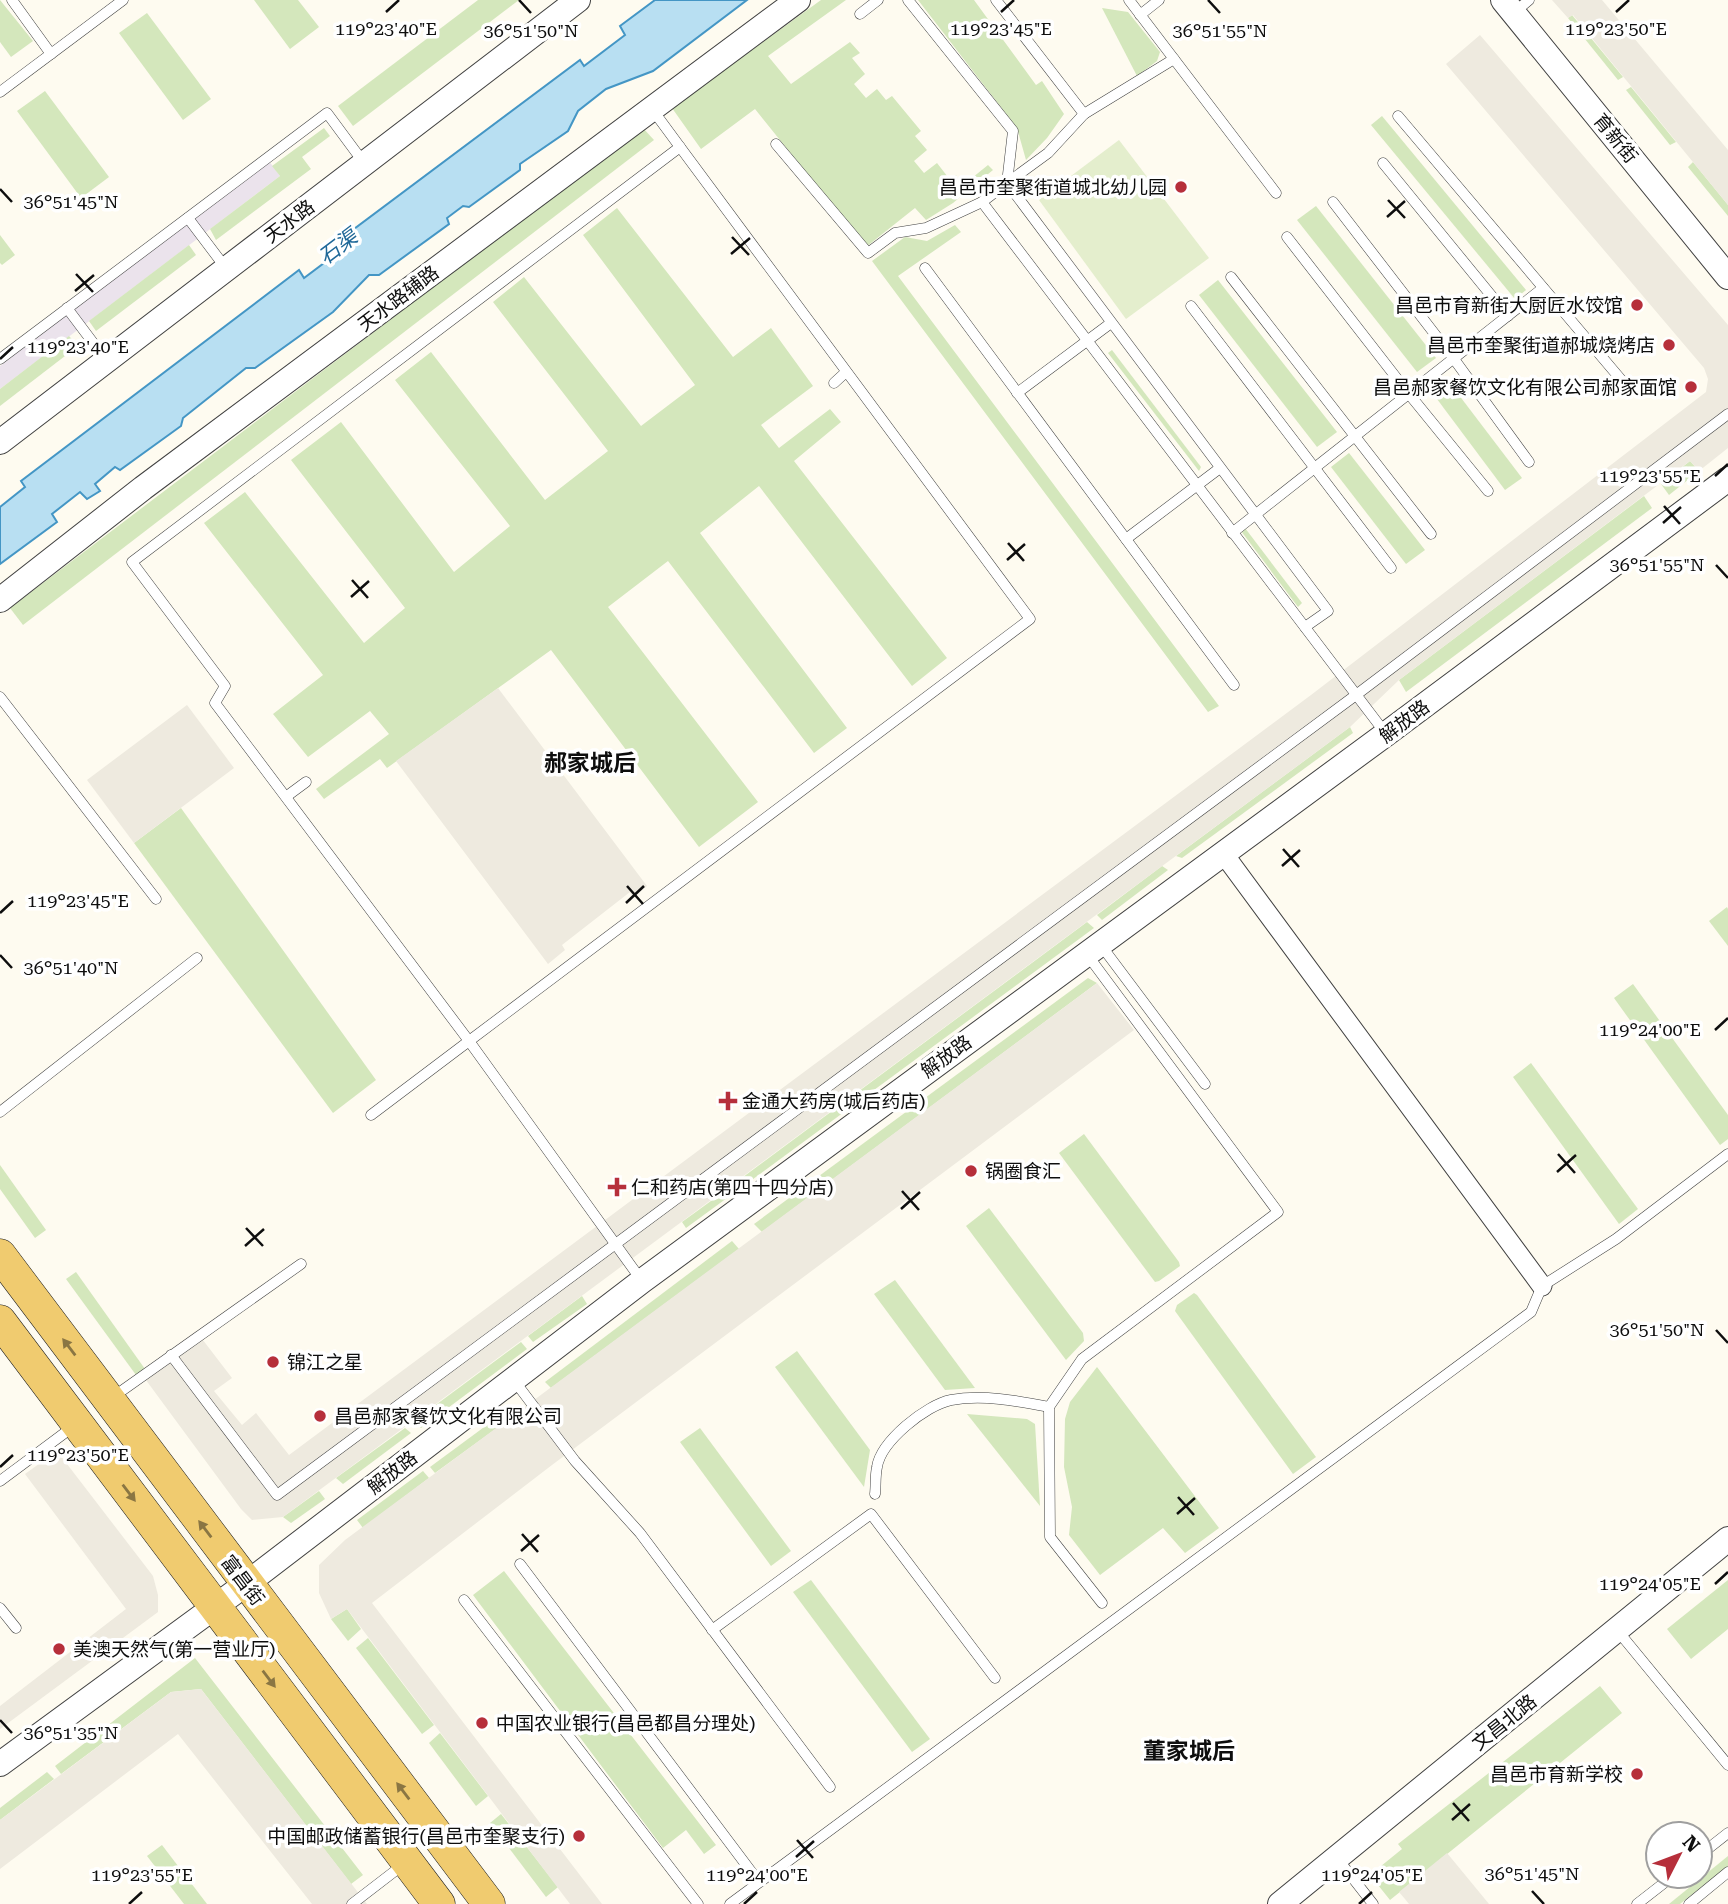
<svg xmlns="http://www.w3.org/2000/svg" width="1728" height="1904" font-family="'Roboto Serif','Noto Sans SC',serif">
  <rect width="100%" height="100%" fill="#fefbf0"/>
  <!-- industrial -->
  <polygon fill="#ebe3ec" points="269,161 280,176 0,389 0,366"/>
  <!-- green -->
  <g fill="#d4e7bc">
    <polygon points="0,0 33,41 11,57 0,42"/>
    <polygon points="254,0 298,0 319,27 290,49"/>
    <polygon points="478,0 519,0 353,126 338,106"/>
    <polygon points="821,0 846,0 768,56 791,84 850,42 860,53 852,58 865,74 854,84 866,98 877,89 886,100 892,96 921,131 915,136 927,150 914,161 924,173 937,163 951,181 956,175 962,186 988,165 993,170 953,203 926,220 915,208 866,247 755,109 701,149 672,108"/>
    <polygon points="918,0 974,0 1036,85 1042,81 1064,114 1047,138 1026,160 1017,128"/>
    <polygon points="1102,8 1128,12 1160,52 1157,61 1137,76"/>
    <polygon points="147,13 211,99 183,120 119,33"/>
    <polygon points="1572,15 1623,77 1618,80 1568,18"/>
    <polygon points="1631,87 1676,142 1670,145 1626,90"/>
    <polygon points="45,91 109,177 81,198 17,111"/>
    <polygon points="1382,116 1526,290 1515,299 1371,125"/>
    <polygon points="324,128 330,136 302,157 311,169 216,240 210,229 280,176 272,166"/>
    <polygon points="643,128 654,140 23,625 10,608"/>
    <polygon points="1693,162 1728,205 1728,216 1688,167"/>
    <polygon points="1316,206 1436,358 1417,372 1297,220"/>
    <polygon points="617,208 733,357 771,328 813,386 761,425 779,448 830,409 841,422 794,461 947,658 912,686 759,486 700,533 847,728 814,753 668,561 608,607 758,802 699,847 551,650 387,768 380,759 324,799 316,789 389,734 370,711 308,757 273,714 323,675 204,523 245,492 364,643 405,608 291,460 341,422 454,572 510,526 395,380 431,352 545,500 608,451 493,302 524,277 641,426 695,385 583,235"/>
    <polygon points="955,225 961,232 898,276 1219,706 1208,712 872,261 905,237 927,241"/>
    <polygon points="0,235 15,255 2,265 0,263"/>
    <polygon points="189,245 196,255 96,331 89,321"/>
    <polygon points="1218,280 1337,432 1317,447 1199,295"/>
    <polygon points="69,336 78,346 0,406 0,389"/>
    <polygon points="1112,350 1201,467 1199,471 1108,353"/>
    <polygon points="1449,382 1522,478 1505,490 1434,395"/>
    <polygon points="1349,453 1425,550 1406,564 1331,467"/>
    <polygon points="1690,461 1699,471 1669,495 1661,484"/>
    <polygon points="1644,496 1652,508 1406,692 1399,680"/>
    <polygon points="1245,528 1302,603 1298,607 1241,531"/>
    <polygon points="1350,727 1353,733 1182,858 1176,856"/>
    <polygon points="181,808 376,1080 333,1113 134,843"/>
    <polygon points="1162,866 1168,870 1102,920 1097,915"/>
    <polygon points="1727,907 1728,909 1728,946 1709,921"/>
    <polygon points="1087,922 1094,928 741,1188 735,1183"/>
    <polygon points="1088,978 1097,983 762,1232 754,1224"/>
    <polygon points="1633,984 1728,1115 1728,1139 1720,1145 1614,998"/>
    <polygon points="1531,1063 1638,1209 1619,1224 1513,1077"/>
    <polygon points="1084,1134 1179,1262 1180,1266 1159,1281 1155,1282 1059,1153"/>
    <polygon points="0,1165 46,1230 35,1238 0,1189"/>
    <polygon points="722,1193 727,1198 686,1228 682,1222"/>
    <polygon points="989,1208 1083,1333 1084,1341 1066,1360 966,1226"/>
    <polygon points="732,1241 739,1249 551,1388 545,1382"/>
    <polygon points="76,1272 145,1369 136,1375 66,1279"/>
    <polygon points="895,1280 975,1388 945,1390 874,1294"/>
    <polygon points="1194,1293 1197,1295 1316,1457 1293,1474 1175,1311 1177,1305"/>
    <polygon points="582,1296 587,1304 533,1342 528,1336"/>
    <polygon points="521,1342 527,1349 421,1428 414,1421"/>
    <polygon points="797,1351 870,1450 864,1487 775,1367"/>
    <polygon points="1097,1367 1219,1528 1185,1553 1163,1528 1100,1575 1069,1535 1072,1507 1064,1467 1065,1419 1070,1402"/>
    <polygon points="514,1405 519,1412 435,1473 430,1467"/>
    <polygon points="967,1414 1027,1419 1035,1424 1040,1506"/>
    <polygon points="405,1428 411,1433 343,1484 336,1478"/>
    <polygon points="700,1428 791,1551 771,1566 680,1442"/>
    <polygon points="423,1471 429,1478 363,1528 357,1520"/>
    <polygon points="319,1491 325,1499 291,1523 283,1517"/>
    <polygon points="504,1571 716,1845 704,1854 686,1830 663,1848 473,1595"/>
    <polygon points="811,1580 930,1739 912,1752 793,1592"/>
    <polygon points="1728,1580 1728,1629 1691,1659 1667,1629"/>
    <polygon points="347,1609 361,1629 348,1641 331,1619"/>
    <polygon points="368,1638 434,1725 422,1734 356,1648"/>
    <polygon points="195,1658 363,1875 351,1884 201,1689 171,1692 61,1774 55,1766"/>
    <polygon points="1600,1686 1622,1713 1390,1900 1370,1875 1402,1849 1398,1844"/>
    <polygon points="440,1733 488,1796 476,1806 429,1743"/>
    <polygon points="47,1772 54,1779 0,1820 0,1808"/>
    <polygon points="501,1814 558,1887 546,1897 490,1823"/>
    <polygon points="162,1845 207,1904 184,1904 147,1856"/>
    <polygon points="1728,1856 1728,1866 1680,1904 1669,1904"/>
  </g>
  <!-- pitch -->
  <polygon fill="#e4eecd" points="1119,140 1209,258 1126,319 1039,200"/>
  <!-- plaza -->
  <g fill="#eeeadf">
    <polygon points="1552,0 1602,0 1728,150 1728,205 1573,15 1568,18"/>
    <polygon points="1480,35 1728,325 1728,448 1699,471 1690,461 1399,680 1350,727 283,1517 252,1520 241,1509 140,1372 196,1331 232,1378 214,1391 242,1425 256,1413 289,1455 1311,695 1706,392 1708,379 1704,368 1446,64"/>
    <polygon points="498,688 647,886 633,897 630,892 562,945 565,950 548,964 396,761"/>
    <polygon points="187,705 234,768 134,843 87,780"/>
    <polygon points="1097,983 1134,1030 552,1465 372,1603 602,1904 570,1904 347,1609 331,1619 319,1593 319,1565 345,1540"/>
    <polygon points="57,1451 153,1576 158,1595 158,1612 0,1729 0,1706 126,1609 25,1474"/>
    <polygon points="201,1689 367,1904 312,1904 178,1734 0,1869 0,1820 171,1692"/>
    <polygon points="1447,1853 1489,1904 1409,1904 1405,1899 1399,1892"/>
  </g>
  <!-- water -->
  <polygon fill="#b8dff2" stroke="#4496c5" stroke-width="2" points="655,0 747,0 653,71 606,89 578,111 568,131 520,164 520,170 469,207 463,206 447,218 449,224 379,275 369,275 333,312 255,368 246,368 183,418 181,426 120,470 115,467 95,484 100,491 87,499 80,492 52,514 57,522 0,564 0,507 25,487 21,481 299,270 304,278 340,251 334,244 580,60 584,66 625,35 620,26"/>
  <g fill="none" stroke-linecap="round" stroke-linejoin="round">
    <defs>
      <g id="service">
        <polyline points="12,0 51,54"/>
        <polyline points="996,0 1084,114 1048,153 1007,183 1328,611 1305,627"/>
        <polyline points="1129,0 1276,193"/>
        <polyline points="1515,12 1529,0"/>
        <polyline points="860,14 878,0"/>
        <polyline points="1140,15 1159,0"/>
        <polyline points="0,92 123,0"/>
        <polyline points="652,109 680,147"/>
        <polyline points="1084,114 1174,59"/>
        <polyline points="1398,116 1629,389"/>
        <polyline points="776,144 868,253 895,233 926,228 982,202 1007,183 1013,131 908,0"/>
        <polygon points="680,147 1030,619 469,1041 215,703 225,686 132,562"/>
        <polyline points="1383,163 1508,316"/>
        <polyline points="982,202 1386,734"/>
        <polyline points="1333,202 1454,359 1529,462"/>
        <polyline points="188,218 225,267"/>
        <polyline points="1287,237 1409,394 1488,491"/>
        <polyline points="925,268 1234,685"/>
        <polyline points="1231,277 1431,534"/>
        <polyline points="1191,306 1391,568"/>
        <polyline points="67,308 106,360"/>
        <polyline points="0,359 327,113 364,163"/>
        <polyline points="834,383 846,372"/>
        <polyline points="1017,393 1111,323"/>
        <polyline points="1232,533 1543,288"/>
        <polyline points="1126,539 1220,468"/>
        <polyline points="0,697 156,899"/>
        <polyline points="287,796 306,782"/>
        <polyline points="1100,944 1205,1084"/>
        <polyline points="1086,953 1278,1212 1082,1359 1049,1407 1050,1537 1102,1603"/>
        <polyline points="0,1112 197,958"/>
        <polyline points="371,1115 469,1041 642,1281"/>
        <polyline points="171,1355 277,1495 1356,695 1728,414"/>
        <polyline points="513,1379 575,1461 640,1533 830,1787"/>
        <polyline points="113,1397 301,1264"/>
        <polyline points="0,1481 74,1426"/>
        <path d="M875,1494C876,1486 875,1476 877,1467C881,1441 926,1405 951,1400C983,1394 1018,1401 1049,1407"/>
        <polyline points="520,1564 759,1882"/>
        <polyline points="464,1600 698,1904"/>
        <polyline points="0,1608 16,1628"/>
        <polyline points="712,1630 871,1514 995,1678"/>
        <polyline points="1617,1630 1728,1765"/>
        <polyline points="1700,1855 1728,1833"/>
        <polyline points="1337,1858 1373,1904"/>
        <polyline points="352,1904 404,1864"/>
        <polyline points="730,1904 1531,1312 1542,1286 1616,1239 1728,1154"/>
        <polyline points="1637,1904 1673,1876"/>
        <polyline points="1689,1904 1728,1872"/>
      </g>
      <polyline id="minor" points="1223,853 1542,1286"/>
      <g id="tertiary">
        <polyline points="1503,0 1728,277"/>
        <polyline points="0,442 578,0"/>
        <polyline points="0,600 143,488 798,0"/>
        <polyline points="0,1764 246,1584 642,1281 1386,734 1728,479"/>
        <polyline points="1280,1904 1728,1539"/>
      </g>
      <g id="primary">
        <polyline points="0,1255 489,1904"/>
        <polyline points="0,1321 439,1904"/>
      </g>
    </defs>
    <!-- service casing -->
    <use href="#service" stroke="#414141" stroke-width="11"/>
    <!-- minor casing -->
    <use href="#minor" stroke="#414141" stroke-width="21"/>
    <!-- tertiary casing -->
    <use href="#tertiary" stroke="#414141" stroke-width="26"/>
    <!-- primary casing -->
    <use href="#primary" stroke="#1f1f1f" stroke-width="33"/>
    <!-- service -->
    <use href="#service" stroke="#fff" stroke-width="10"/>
    <!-- minor -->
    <use href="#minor" stroke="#fff" stroke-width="19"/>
    <!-- tertiary -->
    <use href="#tertiary" stroke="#fff" stroke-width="24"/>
    <!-- primary -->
    <use href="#primary" stroke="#f0cb6f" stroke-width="32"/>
  </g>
  <!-- one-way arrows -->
  <defs><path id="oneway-solid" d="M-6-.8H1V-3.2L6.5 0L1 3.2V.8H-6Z" transform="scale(1.75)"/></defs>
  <g fill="#8a7643">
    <use href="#oneway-solid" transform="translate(69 1347) rotate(-127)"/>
    <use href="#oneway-solid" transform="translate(129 1493) rotate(53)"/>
    <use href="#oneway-solid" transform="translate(205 1529) rotate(-127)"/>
    <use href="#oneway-solid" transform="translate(269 1679) rotate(53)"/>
    <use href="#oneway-solid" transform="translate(403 1791) rotate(-127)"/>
  </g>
  <!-- ticks -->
  <path fill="none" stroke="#0e0e0e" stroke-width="2.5" d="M519,0L531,13M1208,0L1220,13M386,12L399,0M1001,12L1014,0M1616,12L1629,0M0,189L12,202M1388,200L1405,218M1387,217L1405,201M732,237L749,255M731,254L750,238M76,274L93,292M75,291L94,275M0,359L13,347M1715,476L1728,464M1664,506L1680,524M1663,523L1681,507M1008,543L1024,561M1007,560L1025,544M1716,565L1728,578M352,580L368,598M351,597L369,581M1283,849L1299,867M1282,866L1300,850M627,886L643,904M626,903L644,886M0,913L13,901M0,955L12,968M1715,1030L1728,1018M1558,1154L1575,1173M1557,1172L1576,1155M902,1191L919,1210M901,1209L920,1192M246,1228L263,1246M245,1246L264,1229M1716,1330L1728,1343M0,1467L13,1455M1178,1497L1194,1515M1177,1514L1195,1498M522,1534L538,1552M521,1551L539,1535M1715,1584L1728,1572M0,1720L12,1733M1453,1803L1469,1821M1452,1820L1470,1804M797,1840L813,1858M796,1857L814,1841M1532,1891L1544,1904M129,1904L142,1892M744,1904L757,1892M1359,1904L1372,1892"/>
  <!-- markers -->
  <g fill="#b62f3b" stroke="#fff" stroke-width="2.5">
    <circle cx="1181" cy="187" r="7"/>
    <circle cx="1637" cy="305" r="7"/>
    <circle cx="1669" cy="345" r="7"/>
    <circle cx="1691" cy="387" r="7"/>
    <path d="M724.5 1090.5h7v7h7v7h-7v7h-7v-7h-7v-7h7z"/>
    <circle cx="971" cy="1171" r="7"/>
    <path d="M613.5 1176.5h7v7h7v7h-7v7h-7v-7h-7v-7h7z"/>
    <circle cx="273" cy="1362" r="7"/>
    <circle cx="320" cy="1416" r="7"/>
    <circle cx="59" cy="1649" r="7"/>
    <circle cx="482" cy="1723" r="7"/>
    <circle cx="1637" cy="1774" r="7"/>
    <circle cx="579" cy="1836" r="7"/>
  </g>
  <g text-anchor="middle" stroke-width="7" stroke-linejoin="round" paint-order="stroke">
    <!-- street labels -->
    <g font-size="19" fill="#0e0e0e" stroke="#fff">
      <text transform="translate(1616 138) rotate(51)" y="7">育新街</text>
      <text transform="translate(289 221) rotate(-37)" y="7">天水路</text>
      <text transform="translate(398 298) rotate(-37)" y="7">天水路辅路</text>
      <text transform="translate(1404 721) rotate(-37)" y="7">解放路</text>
      <text transform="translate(946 1056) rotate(-36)" y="7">解放路</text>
      <text transform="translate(392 1472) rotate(-38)" y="7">解放路</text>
      <text transform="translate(243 1580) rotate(53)" y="7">富昌街</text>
      <text transform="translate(1504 1722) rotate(-39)" y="7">文昌北路</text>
    </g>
    <!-- poi labels -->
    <g font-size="19" fill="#0e0e0e" stroke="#fff" text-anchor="start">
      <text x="1167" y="194" text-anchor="end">昌邑市奎聚街道城北幼儿园</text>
      <text x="1623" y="312" text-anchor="end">昌邑市育新街大厨匠水饺馆</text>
      <text x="1655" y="352" text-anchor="end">昌邑市奎聚街道郝城烧烤店</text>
      <text x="1677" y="394" text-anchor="end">昌邑郝家餐饮文化有限公司郝家面馆</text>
      <text x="742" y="1108">金通大药房(城后药店)</text>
      <text x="985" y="1178">锅圈食汇</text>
      <text x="631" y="1194">仁和药店(第四十四分店)</text>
      <text x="287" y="1369">锦江之星</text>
      <text x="334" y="1423">昌邑郝家餐饮文化有限公司</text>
      <text x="73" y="1656">美澳天然气(第一营业厅)</text>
      <text x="496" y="1730">中国农业银行(昌邑都昌分理处)</text>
      <text x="1623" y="1781" text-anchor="end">昌邑市育新学校</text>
      <text x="565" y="1843" text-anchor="end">中国邮政储蓄银行(昌邑市奎聚支行)</text>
    </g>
    <!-- water labels -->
    <g font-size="21" font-style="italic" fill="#1f6898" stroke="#fff">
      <text transform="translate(338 247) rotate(-37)" y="7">石渠</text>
    </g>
    <!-- quarter labels -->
    <g font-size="23" font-weight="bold" fill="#0e0e0e" stroke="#fff">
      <text x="590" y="771">郝家城后</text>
      <text x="1189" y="1759">董家城后</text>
    </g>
  </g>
  <g font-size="18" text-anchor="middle" fill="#0e0e0e" stroke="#fff" stroke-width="7" stroke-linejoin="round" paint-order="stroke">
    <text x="386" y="35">119°23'40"E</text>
    <text x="1001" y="35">119°23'45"E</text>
    <text x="1616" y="35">119°23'50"E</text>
    <text x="531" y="37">36°51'50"N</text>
    <text x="1220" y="37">36°51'55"N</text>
    <text x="71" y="208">36°51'45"N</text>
    <text x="78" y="353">119°23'40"E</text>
    <text x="1650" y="482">119°23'55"E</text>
    <text x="1657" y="571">36°51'55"N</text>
    <text x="78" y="907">119°23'45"E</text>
    <text x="71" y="974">36°51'40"N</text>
    <text x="1650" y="1036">119°24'00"E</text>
    <text x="1657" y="1336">36°51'50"N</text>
    <text x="78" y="1461">119°23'50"E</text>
    <text x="1650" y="1590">119°24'05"E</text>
    <text x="71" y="1739">36°51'35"N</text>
    <text x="1532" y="1880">36°51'45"N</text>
    <text x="142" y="1881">119°23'55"E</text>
    <text x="757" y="1881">119°24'00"E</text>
    <text x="1372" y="1881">119°24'05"E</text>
  </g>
  <!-- north arrow -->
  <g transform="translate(1679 1855) rotate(48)"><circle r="33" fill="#ffffff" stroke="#9f9f9f" stroke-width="2"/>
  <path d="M0-5L12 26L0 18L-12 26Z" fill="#b62f3b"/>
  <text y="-10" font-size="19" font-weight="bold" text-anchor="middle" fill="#0e0e0e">N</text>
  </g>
</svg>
